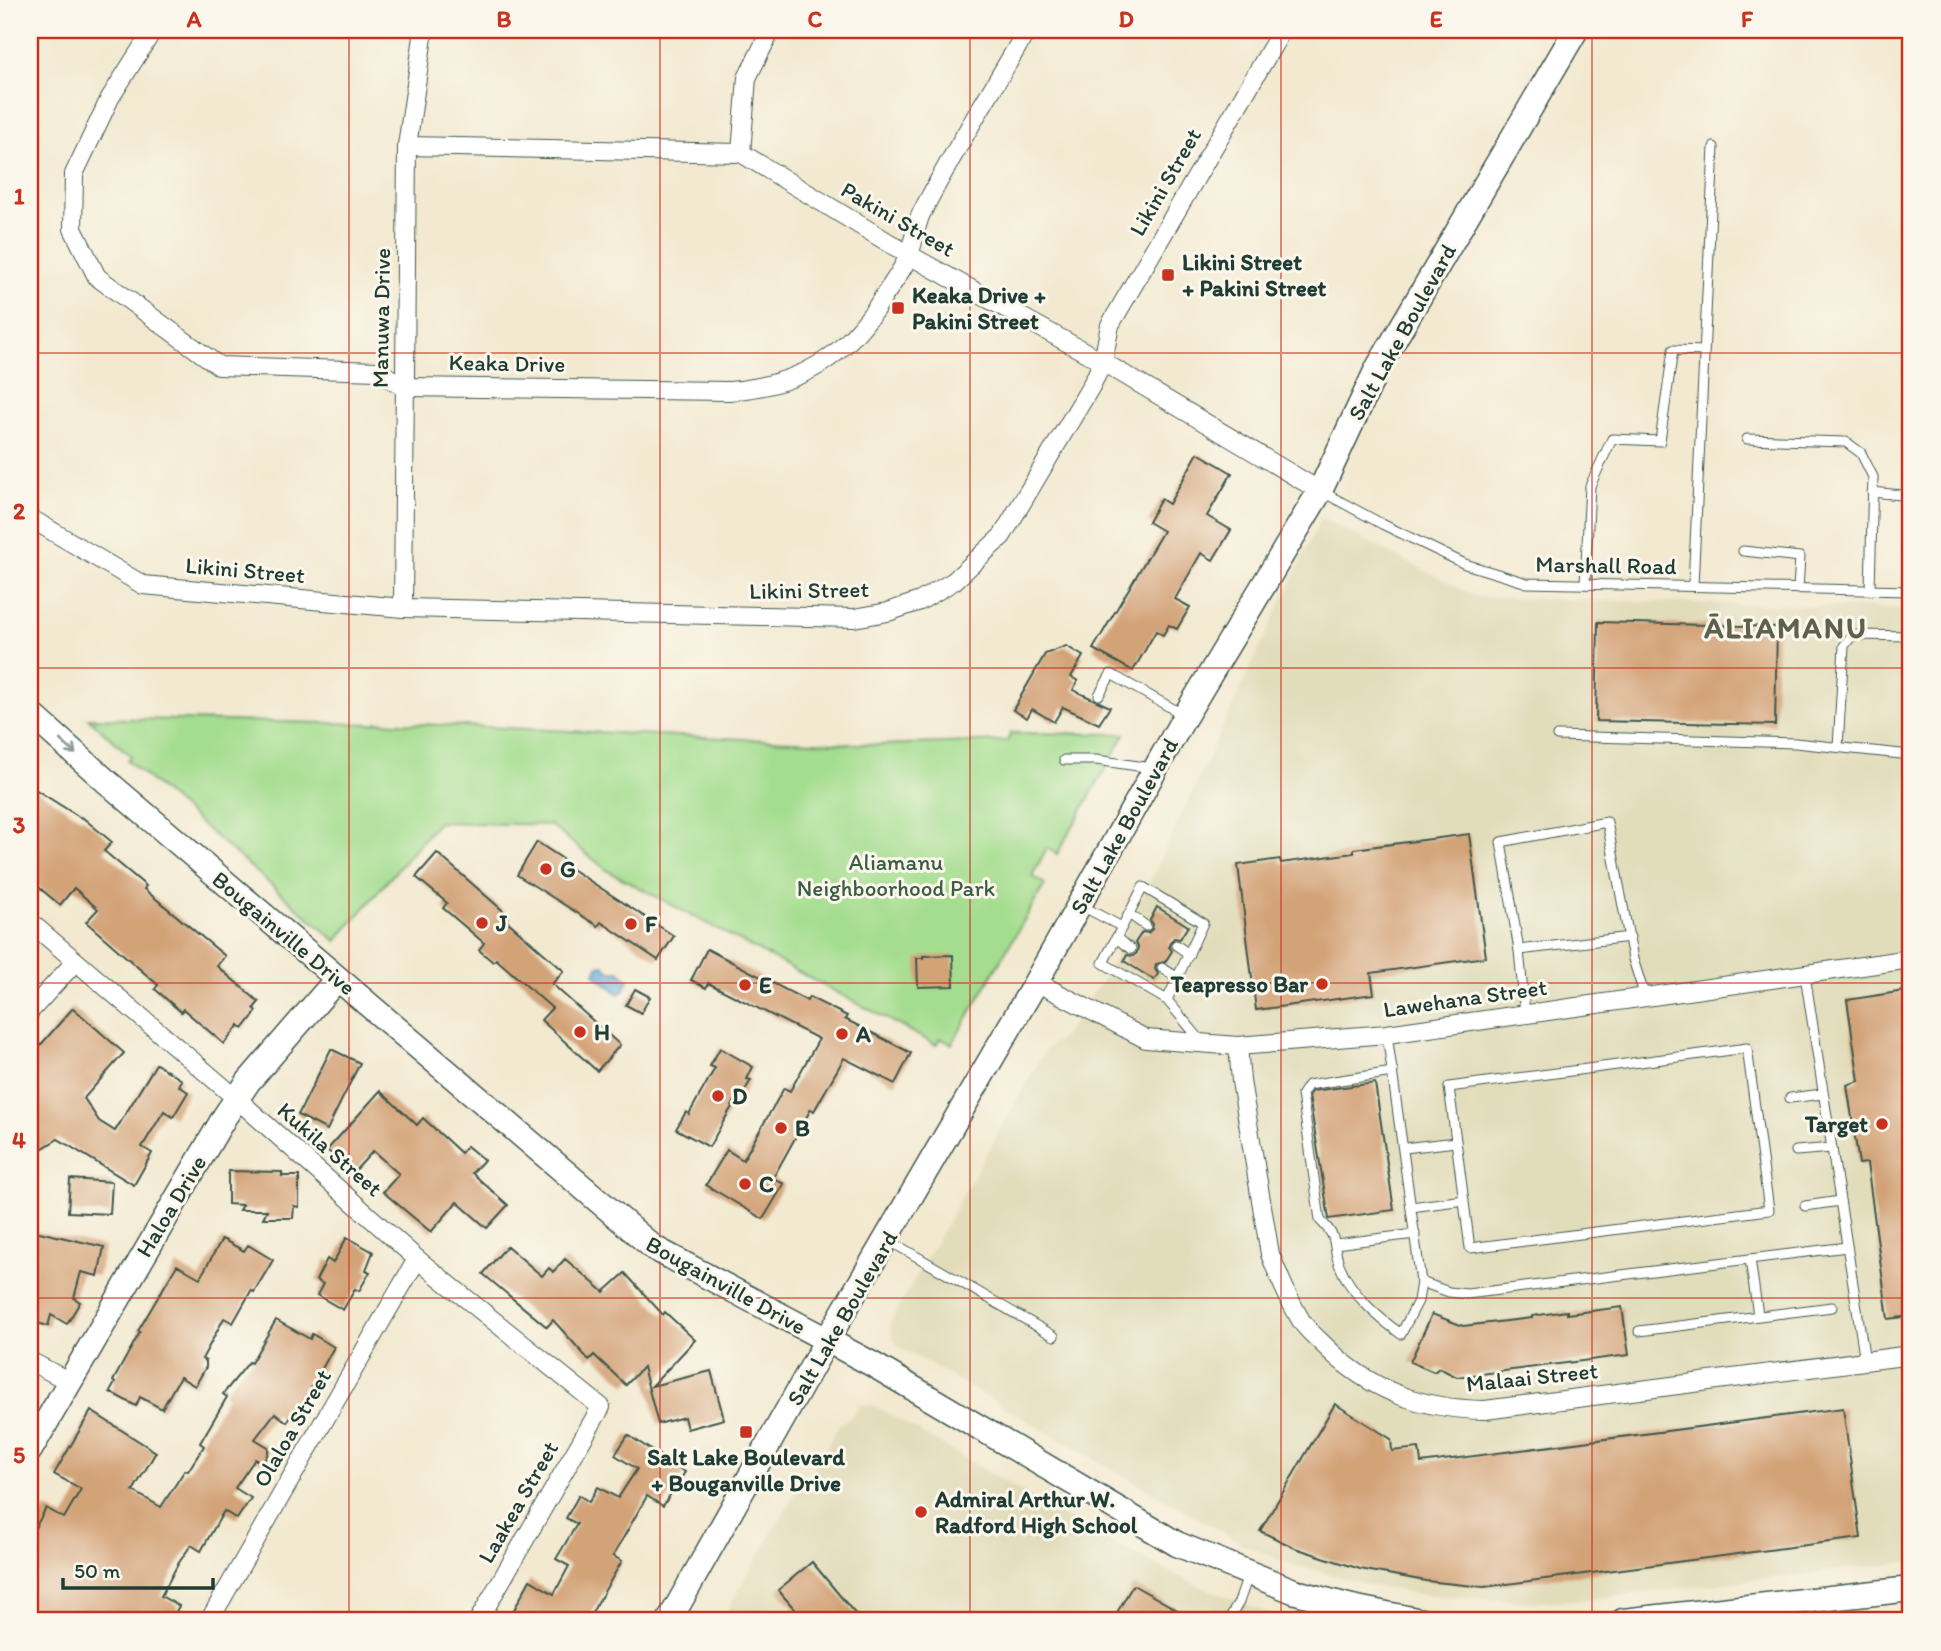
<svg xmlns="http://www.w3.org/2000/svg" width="1941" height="1651" font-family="Itim,sans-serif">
  <rect width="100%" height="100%" fill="#fbf7ec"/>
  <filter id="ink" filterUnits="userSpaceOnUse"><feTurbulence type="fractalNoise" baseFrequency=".0143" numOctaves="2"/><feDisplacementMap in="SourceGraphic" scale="14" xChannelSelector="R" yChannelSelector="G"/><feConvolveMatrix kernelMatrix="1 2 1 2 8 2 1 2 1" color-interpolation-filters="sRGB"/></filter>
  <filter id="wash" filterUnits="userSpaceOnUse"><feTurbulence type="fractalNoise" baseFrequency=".00686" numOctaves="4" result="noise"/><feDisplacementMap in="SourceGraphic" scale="28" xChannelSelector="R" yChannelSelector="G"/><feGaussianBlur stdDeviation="1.57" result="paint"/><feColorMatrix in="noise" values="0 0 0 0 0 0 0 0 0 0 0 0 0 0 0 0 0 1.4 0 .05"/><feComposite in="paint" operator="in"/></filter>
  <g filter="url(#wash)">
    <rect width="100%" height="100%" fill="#f2e9d0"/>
    <!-- built -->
    <g fill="#e1dcba">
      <polygon points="1321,518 1477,597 1911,609 1911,1562 1579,1600 1529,1602 1418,1594 1373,1586 1288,1563 1243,1544 899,1347 892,1337 890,1323 1046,1049 1063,1037 1106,975"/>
      <polygon points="860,1404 875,1406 1091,1532 1196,1585 1290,1621 721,1621 801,1483 808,1481 839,1425 856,1413"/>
    </g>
    <!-- green -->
    <polygon fill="#a4dd8f" stroke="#628d62" stroke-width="2" points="88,718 374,724 376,722 878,745 1007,741 1011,733 1125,734 1057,854 1047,848 1032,876 1045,884 952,1044 940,1038 936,1045 608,871 550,825 438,822 336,941 127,760 131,756"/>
    <!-- water -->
    <polygon fill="#5ea9d7" stroke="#3e7386" stroke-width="2" points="604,965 610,971 619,971 629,980 624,990 619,994 594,974 599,966"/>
    <g id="blocks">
      <!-- building -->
      <g fill="#d3a378">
        <polygon points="1198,453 1232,473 1207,516 1231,530 1213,560 1201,553 1175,599 1190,607 1177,629 1169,625 1163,635 1156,631 1133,671 1093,649 1163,531 1148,522 1161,499 1169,504"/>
        <polygon points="1598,622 1777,627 1775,725 1596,721"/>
        <polygon points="1066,646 1083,656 1071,677 1078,681 1073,690 1110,707 1099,724 1063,707 1054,722 1032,709 1027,718 1013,710 1045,654"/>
        <polygon points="30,786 81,818 82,817 112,842 104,851 146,886 144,889 225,956 217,966 259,1002 254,1008 257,1011 243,1029 239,1025 224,1044 183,1009 181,1012 155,989 158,985 86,922 98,909 74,888 60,905 30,880"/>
        <polygon points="1469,834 1486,957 1371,973 1374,994 1256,1010 1238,865 1280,859 1281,863 1354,853 1354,849"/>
        <polygon points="537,842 563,859 561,862 674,936 658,960 601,922 598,926 517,875"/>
        <polygon points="437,853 509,916 506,920 564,971 552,984 620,1045 597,1071 541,1020 552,1008 496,959 493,962 479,950 484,943 443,908 447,903 416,877"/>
        <polygon points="1157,907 1188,926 1180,939 1174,938 1170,942 1169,947 1172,951 1165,962 1156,964 1155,969 1158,974 1154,980 1124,961 1127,955 1133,956 1137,953 1138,947 1135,943 1142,932 1148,933 1152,929 1153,924 1150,920"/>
        <polygon points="707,949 807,1001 809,997 847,1016 845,1019 911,1053 895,1084 844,1058 814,1111 811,1109 773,1178 784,1184 763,1219 706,1185 727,1150 743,1160 784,1088 790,1091 819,1039 708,983 706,988 691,980"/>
        <polygon points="953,955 954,986 918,987 917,958 923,958 923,956"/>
        <polygon points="635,989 650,997 641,1013 626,1005"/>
        <polygon points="1911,990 1911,1316 1888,1319 1867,1163 1859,1164 1847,1085 1859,1081 1847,1000"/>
        <polygon points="73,1008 124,1053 84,1098 99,1121 115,1131 156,1064 182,1080 179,1086 188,1092 173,1117 164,1111 142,1147 152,1153 134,1185 58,1139 30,1156 30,1057"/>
        <polygon points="720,1048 753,1067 747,1079 751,1080 741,1097 738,1096 709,1147 676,1129 686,1112 689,1114 715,1068 710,1066"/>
        <polygon points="331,1049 360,1063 327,1130 298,1115"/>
        <polygon points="1375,1083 1394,1210 1329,1219 1309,1096 1312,1091"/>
        <polygon points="380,1091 417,1125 423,1118 461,1153 467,1146 484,1160 472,1173 508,1205 487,1228 457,1202 431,1232 383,1192 399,1174 373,1151 353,1173 327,1150"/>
        <polygon points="228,1171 282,1172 282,1176 299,1176 299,1207 294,1206 293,1218 263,1218 267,1210 239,1210 242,1205 228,1204"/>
        <polygon points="70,1179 112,1182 110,1214 68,1212"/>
        <polygon points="35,1231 104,1247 98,1276 81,1272 74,1298 80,1302 67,1324 51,1315 48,1326 30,1321 30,1255"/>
        <polygon points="347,1237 373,1252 366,1270 370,1272 359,1291 355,1289 343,1310 317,1295 323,1284 316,1280 327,1259 333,1263"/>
        <polygon points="222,1239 244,1251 248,1245 273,1260 254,1292 251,1291 233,1323 224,1318 202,1359 206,1361 206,1367 195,1386 180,1377 162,1409 140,1397 136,1406 110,1392 115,1383 113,1381 140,1332 138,1331 177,1265 200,1278"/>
        <polygon points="507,1246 542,1276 549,1268 553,1272 565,1259 604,1292 625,1273 663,1315 665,1312 695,1340 652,1386 711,1371 724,1419 687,1429 684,1417 658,1424 643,1367 626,1385 594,1355 589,1360 553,1320 547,1327 483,1274"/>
        <polygon points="1622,1307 1629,1355 1457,1377 1439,1368 1434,1372 1410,1362 1432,1314 1463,1326 1532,1318 1532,1316 1567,1311 1567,1314"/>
        <polygon points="276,1320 310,1339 312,1334 334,1347 304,1401 287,1422 275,1413 255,1439 268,1447 268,1453 263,1463 255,1459 235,1488 251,1498 237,1519 224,1511 201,1551 191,1545 178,1564 161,1596 179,1606 171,1621 30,1621 30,1537 46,1508 64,1518 81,1489 54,1474 91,1411 156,1452 133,1491 161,1507 185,1470 188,1471 204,1446 200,1443 227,1397 223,1394 249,1362 251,1363"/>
        <polygon points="1335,1404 1391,1439 1392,1451 1419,1448 1421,1463 1843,1408 1861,1538 1484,1587 1426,1581 1360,1569 1295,1548 1260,1531"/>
        <polygon points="628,1435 685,1472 663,1506 647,1496 613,1556 622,1561 587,1621 508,1621 530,1580 554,1594 569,1566 556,1559 577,1524 566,1518 579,1495 589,1502 598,1487 618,1498 637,1469 615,1455"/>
        <polygon points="812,1562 851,1609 862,1621 805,1621 778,1590"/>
        <polygon points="1133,1585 1197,1621 1112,1621"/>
      </g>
    </g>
  </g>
  <g filter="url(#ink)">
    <use href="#blocks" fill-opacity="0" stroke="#3f574b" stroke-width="2"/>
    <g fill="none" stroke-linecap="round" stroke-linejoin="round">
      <defs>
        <g id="lane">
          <polyline points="1747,439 1846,442 1861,453 1873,477 1870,590"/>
          <polyline points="1321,491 1382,524 1465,564 1527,583 1911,591"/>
          <polyline points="1872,492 1911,496"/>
          <polyline points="1743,551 1800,557 1798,589"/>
          <polyline points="1585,584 1590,486 1612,439 1660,441 1673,350 1704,351"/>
          <polyline points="1693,586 1714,147"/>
          <polyline points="1099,695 1111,674 1184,715"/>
          <polyline points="1557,736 1795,743 1911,755"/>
          <polyline points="1838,747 1844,646 1850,638 1857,635 1911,636"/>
          <polyline points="1064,760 1096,760 1152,768"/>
          <polyline points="1080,905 1122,927"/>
          <polyline points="1129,914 1146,926"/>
          <polyline points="1116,938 1131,949"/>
          <polyline points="1176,945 1189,954"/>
          <polyline points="1519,950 1630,937"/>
          <polyline points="1162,968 1177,977"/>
          <polyline points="1805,975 1865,1361"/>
          <polyline points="1167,1000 1103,963 1143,887 1203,923 1167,1000 1202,1042"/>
          <polyline points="1525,1014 1519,950 1501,842 1607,822 1633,959 1645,997"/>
          <polyline points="1387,1034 1421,1282 1449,1292 1467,1294 1847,1247"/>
          <polygon points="1747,1048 1769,1210 1470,1248 1449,1087"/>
          <path d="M1393,1072L1308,1085L1302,1094L1320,1220C1340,1240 1331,1241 1339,1264C1351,1294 1376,1316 1401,1334L1418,1301L1421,1282"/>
          <polyline points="1790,1098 1823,1094"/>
          <polyline points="1404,1148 1456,1142"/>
          <polyline points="1796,1151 1832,1148"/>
          <polyline points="1805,1206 1840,1201"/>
          <polyline points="1411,1207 1464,1200"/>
          <polyline points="888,1240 1054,1336"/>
          <polyline points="1335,1244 1415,1234"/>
          <polyline points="1750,1259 1758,1315"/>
          <polyline points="1639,1331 1832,1307"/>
          <polyline points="1228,1621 1239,1602 1248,1576"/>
        </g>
        <g id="street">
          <path d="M153,30L110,98L74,174L73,229L97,277L219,366L378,371L404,387L729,391C802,385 845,358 884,296C893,283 903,269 909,255C914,242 915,227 921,214C953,151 992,91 1027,30"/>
          <polyline points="407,146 741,153 909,255 1103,362 1320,491"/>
          <polyline points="741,153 747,78 771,30"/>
          <polyline points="30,518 143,585 403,608 854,618 888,612 920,601 954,581 1002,536 1090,388 1103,362 1110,325 1282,30"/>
          <polyline points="403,608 407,146 424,30"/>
          <polyline points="30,922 237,1099 417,1259 601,1407 478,1621"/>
          <polyline points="1036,982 1146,1039 1238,1046 1387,1034 1911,959"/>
          <polyline points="30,1011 75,962"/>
          <path d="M1238,1046L1241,1081L1270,1254C1279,1277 1289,1301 1302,1322C1308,1331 1317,1338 1325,1346C1370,1391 1421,1409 1485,1410L1911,1355"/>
          <polyline points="30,1361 68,1381"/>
          <polyline points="209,1621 417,1259"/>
        </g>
        <g id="secondary">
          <polyline points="30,713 106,781 654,1248 872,1364 1177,1544 1296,1592 1352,1607 1421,1621"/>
          <polyline points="30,1450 225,1116 248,1082 337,979"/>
          <polyline points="669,1621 827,1340 1036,982 1185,716 1320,491 1377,369 1576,30"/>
          <polyline points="1623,1621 1911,1589"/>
        </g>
      </defs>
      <!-- lane casing -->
      <use href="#lane" stroke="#3f574b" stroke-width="11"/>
      <!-- street casing -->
      <use href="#street" stroke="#3f574b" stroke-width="20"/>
      <!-- secondary casing -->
      <use href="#secondary" stroke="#3f574b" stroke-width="27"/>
      <!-- lane -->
      <use href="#lane" stroke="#fff" stroke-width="9"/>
      <!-- street -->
      <use href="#street" stroke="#fff" stroke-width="18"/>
      <!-- secondary -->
      <use href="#secondary" stroke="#fff" stroke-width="24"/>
    </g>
    <!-- one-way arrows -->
    <defs><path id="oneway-shaft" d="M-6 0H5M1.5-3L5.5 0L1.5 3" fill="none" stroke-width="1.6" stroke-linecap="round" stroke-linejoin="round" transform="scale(1.75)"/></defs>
    <use stroke="#8f9e9a" href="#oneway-shaft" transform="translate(68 747) rotate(42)"/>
  </g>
  <!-- grid -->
  <path fill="none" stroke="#c8321e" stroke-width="2" stroke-opacity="0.55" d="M349,30V1621M660,30V1621M970,30V1621M1281,30V1621M1592,30V1621M30,353H1911M30,668H1911M30,983H1911M30,1298H1911"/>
  <!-- markers -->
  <g fill="#c8321e" stroke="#fbf7ec" stroke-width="2.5">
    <rect x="1161" y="268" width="14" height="14" rx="3.5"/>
    <rect x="891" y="301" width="14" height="14" rx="3.5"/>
    <circle cx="546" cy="869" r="7"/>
    <circle cx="482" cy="923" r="7"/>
    <circle cx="631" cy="924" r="7"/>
    <circle cx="1322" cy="984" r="7"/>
    <circle cx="745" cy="985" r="7"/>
    <circle cx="580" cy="1032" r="7"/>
    <circle cx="842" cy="1034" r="7"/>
    <circle cx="718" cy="1096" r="7"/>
    <circle cx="1882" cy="1124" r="7"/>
    <circle cx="781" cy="1128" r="7"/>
    <circle cx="745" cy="1184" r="7"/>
    <rect x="739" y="1425" width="14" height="14" rx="3.5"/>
    <circle cx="921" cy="1512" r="7"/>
  </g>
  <g text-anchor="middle" stroke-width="6" stroke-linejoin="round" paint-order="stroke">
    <!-- street labels -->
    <g font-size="23" fill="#1f3d34" stroke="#fbf7ec">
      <text transform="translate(1165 182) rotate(-60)" y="8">Likini Street</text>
      <text transform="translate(898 219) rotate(30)" y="8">Pakini Street</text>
      <text transform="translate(381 318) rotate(-89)" y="8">Manuwa Drive</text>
      <text transform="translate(1402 332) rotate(-61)" y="8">Salt Lake Boulevard</text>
      <text transform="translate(507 363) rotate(1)" y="8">Keaka Drive</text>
      <text transform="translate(1606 565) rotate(1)" y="8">Marshall Road</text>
      <text transform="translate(245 570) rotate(5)" y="8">Likini Street</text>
      <text transform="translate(809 590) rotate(-1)" y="8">Likini Street</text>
      <text transform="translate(1124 826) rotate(-61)" y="8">Salt Lake Boulevard</text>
      <text transform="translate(284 933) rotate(40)" y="8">Bougainville Drive</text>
      <text transform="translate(1465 998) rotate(-8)" y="8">Lawehana Street</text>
      <text transform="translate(330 1149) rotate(41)" y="8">Kukila Street</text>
      <text transform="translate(171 1206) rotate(-59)" y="8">Haloa Drive</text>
      <text transform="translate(726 1285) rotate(29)" y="8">Bougainville Drive</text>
      <text transform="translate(842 1318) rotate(-60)" y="8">Salt Lake Boulevard</text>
      <text transform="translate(1532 1377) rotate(-6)" y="8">Malaai Street</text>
      <text transform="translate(292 1428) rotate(-60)" y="8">Olaloa Street</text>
      <text transform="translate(518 1502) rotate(-60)" y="8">Laakea Street</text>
    </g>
    <!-- poi labels -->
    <g font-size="23" font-weight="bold" fill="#1f3d34" stroke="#fbf7ec" text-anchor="start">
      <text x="1182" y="270">Likini Street<tspan x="1182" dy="26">+ Pakini Street</tspan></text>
      <text x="912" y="303">Keaka Drive +<tspan x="912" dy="26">Pakini Street</tspan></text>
      <text x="560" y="877">G</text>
      <text x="496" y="931">J</text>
      <text x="645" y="932">F</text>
      <text x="1308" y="992" text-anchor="end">Teapresso Bar</text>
      <text x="759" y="993">E</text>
      <text x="594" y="1040">H</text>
      <text x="856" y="1042">A</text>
      <text x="732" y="1104">D</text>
      <text x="1868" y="1132" text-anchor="end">Target</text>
      <text x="795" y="1136">B</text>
      <text x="759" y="1192">C</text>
      <text x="746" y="1465" text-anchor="middle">Salt Lake Boulevard<tspan x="746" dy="26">+ Bouganville Drive</tspan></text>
      <text x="935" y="1507">Admiral Arthur W.<tspan x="935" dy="26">Radford High School</tspan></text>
    </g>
    <!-- park labels -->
    <g font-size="23" fill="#3a5d46" stroke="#fbf7ec">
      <text x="896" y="870">Aliamanu<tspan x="896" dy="26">Neighboorhood Park</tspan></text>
    </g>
    <!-- district labels -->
    <g font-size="30" font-weight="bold" letter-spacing="2" fill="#5e614c" stroke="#fbf7ec">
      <text x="1786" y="638">ĀLIAMANU</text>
    </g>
  </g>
  <!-- margin -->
  <rect width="1941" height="1651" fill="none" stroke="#fbf7ec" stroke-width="77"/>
  <!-- scale -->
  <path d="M63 1578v10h150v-10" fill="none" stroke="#1f3d34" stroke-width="3.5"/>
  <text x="74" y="1578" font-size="21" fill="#1f3d34" stroke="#fbf7ec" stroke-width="5" paint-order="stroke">50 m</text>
  <rect x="38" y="38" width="1864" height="1574" fill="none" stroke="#c8321e" stroke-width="2.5"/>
  <g font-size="23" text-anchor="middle" font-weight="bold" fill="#c8321e">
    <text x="194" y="27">A</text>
    <text x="504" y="27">B</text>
    <text x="815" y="27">C</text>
    <text x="1126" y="27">D</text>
    <text x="1436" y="27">E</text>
    <text x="1747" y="27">F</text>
    <text x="19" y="204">1</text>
    <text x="19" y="519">2</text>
    <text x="19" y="833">3</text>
    <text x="19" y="1148">4</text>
    <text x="19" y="1463">5</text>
  </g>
</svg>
